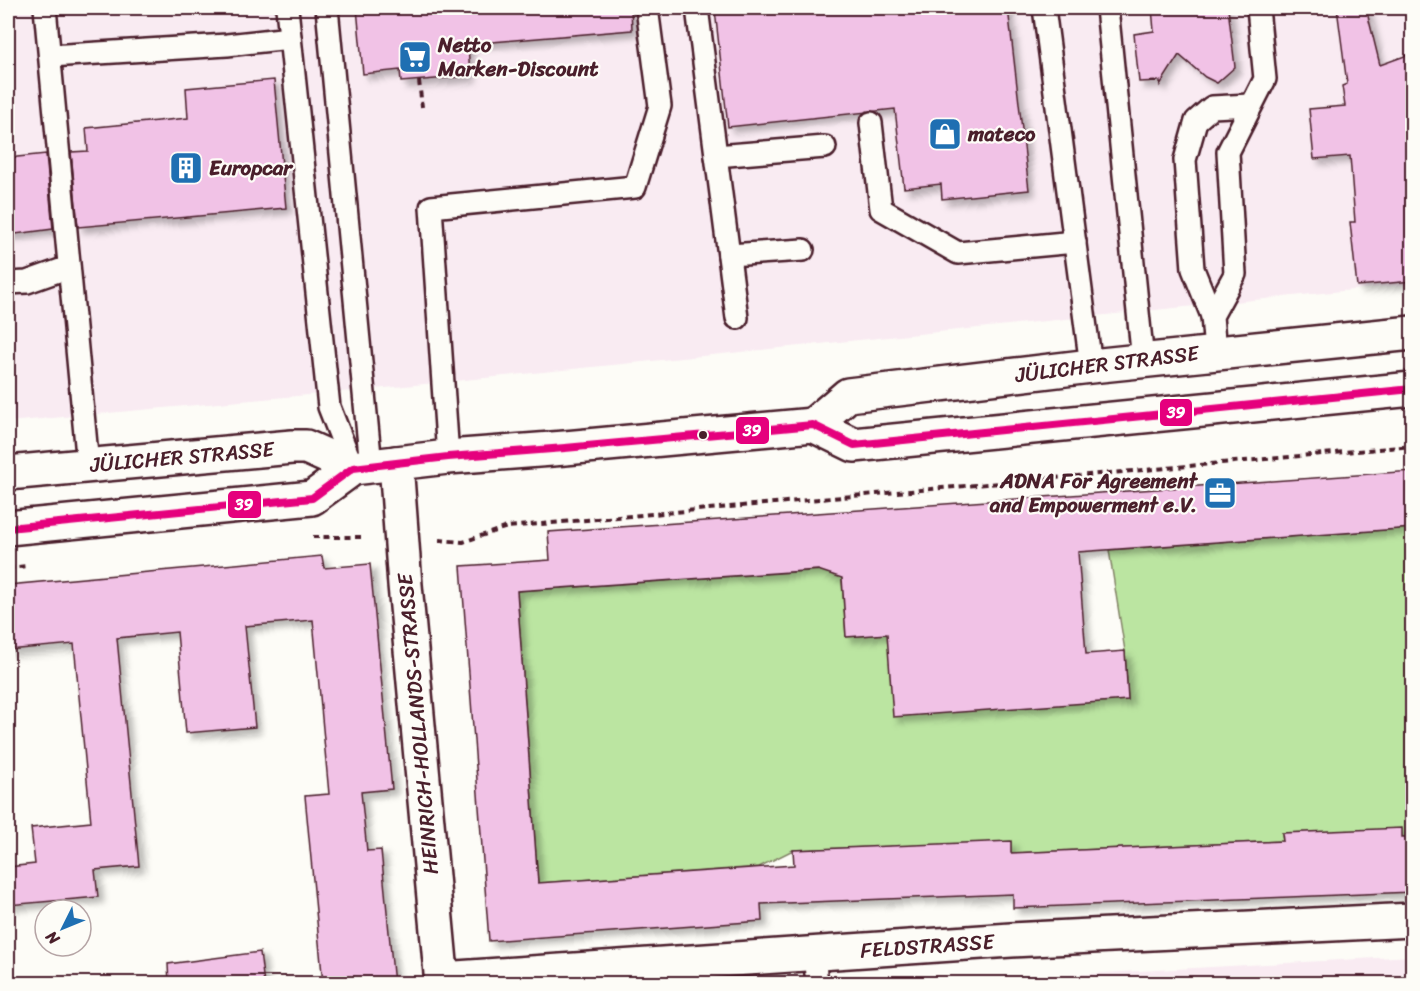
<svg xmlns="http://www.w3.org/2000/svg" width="1420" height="991" font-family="Sriracha,sans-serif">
  <defs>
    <filter id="shadow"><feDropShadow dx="5.5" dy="5.5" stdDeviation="3" flood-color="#0004"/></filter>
  </defs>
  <rect width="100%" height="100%" fill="#fdfcf7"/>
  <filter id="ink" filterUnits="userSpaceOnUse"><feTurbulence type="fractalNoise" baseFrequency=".0167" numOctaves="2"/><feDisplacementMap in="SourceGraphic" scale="12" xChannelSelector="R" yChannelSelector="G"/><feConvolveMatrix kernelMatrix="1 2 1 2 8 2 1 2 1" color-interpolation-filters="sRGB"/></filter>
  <g filter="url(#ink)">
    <!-- built -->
    <g fill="#f9ebf2">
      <polygon points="8,8 1412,8 1412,284 385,388 8,422"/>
      <polygon points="1412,956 1412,983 922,983"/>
    </g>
    <!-- green -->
    <polygon fill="#bbe5a1" stroke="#828266" stroke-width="1.5" points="1412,528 1412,837 1402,837 1402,829 1282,834 1283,841 1011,853 1011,842 793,850 759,867 538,883 517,591 841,569 846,637 887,634 925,714 1128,699 1125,651 1109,550"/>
    <!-- building -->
    <g fill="#f1c2e6" stroke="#4a1f2b" stroke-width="1.5" filter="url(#shadow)">
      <polygon points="357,8 631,8 632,30 468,44 470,76 401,82 400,70 363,74"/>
      <polygon points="739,8 1008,8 1029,190 942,199 941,184 904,188 895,109 728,127 715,10"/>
      <polygon points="1152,8 1228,8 1235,67 1217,83 1205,77 1179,55 1160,85 1160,81 1139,82 1134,34 1154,31"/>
      <polygon points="1337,8 1366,8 1380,65 1413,53 1413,281 1357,286 1350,222 1355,222 1350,156 1314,159 1309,109 1345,106 1342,86 1347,84"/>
      <polygon points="274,80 286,208 78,227 71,152 88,151 86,128 188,118 186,88"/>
      <polygon points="46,154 53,229 8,235 8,158"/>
      <polygon points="1413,471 1413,528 1078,552 1086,654 1125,651 1128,700 893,717 887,634 846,637 842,578 818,570 517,591 538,883 794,865 793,850 1011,841 1011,853 1283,841 1282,833 1402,828 1402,837 1413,837 1413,892 1013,908 1013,894 761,904 762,921 489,941 461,566 550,560 548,532"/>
      <polygon points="322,556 324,568 370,564 392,789 361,792 367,851 381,850 394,984 323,984 305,796 329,794 313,620 245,626 255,727 186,733 177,632 117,638 139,866 95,870 98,897 8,905 8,867 35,864 31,828 91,822 74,644 8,650 8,585"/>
      <polygon points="260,952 264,984 169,984 168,964"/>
    </g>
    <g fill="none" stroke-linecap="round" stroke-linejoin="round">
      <defs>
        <g id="lane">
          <polyline points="45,8 88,466"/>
          <polyline points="287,8 329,407 353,468"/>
          <polyline points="327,8 371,466"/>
          <polyline points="697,8 737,318"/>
          <polyline points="1044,8 1091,366"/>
          <polyline points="1107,8 1143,361"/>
          <polyline points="50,56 227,45 290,38"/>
          <polyline points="871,123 881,209 958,253 1075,242"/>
          <polyline points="716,156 825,147"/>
          <polyline points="729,255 803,250"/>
          <polyline points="8,283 27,282 69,267"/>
          <polyline points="1212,316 1193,269 1185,160 1196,121 1212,107 1250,105"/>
          <polyline points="1215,352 1212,316 1235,274 1228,152 1265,79 1258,8"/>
          <polyline points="448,457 431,207 635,187 660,106 647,8"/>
          <polyline points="814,954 817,984"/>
        </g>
        <g id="street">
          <polyline points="396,463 405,585 442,984"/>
          <polyline points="442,979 1011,940 1412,920"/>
        </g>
        <g id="secondary">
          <polyline points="813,425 848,395 1091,366 1412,333"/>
          <polyline points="8,473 292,447 306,447 353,468"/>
          <polyline points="8,528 312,498 353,468 448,457 565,448 813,425 854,445 1412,389"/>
        </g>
      </defs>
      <!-- lane casing -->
      <use href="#lane" stroke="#4a1f2b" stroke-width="26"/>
      <!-- street casing -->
      <use href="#street" stroke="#4a1f2b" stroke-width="38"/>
      <!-- secondary casing -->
      <use href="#secondary" stroke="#4a1f2b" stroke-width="38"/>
      <!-- path -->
      <g stroke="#4a1f2b" stroke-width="4" stroke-dasharray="6 4.5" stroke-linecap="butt">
        <polyline points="419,81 422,107"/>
        <polyline points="313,537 365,537"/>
        <polyline points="439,540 463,542 507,527 1412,446"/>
        <polyline points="8,568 28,566"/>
      </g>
      <!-- lane -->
      <use href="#lane" stroke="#fdfcf7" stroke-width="21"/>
      <!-- street -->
      <use href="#street" stroke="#fdfcf7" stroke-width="33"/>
      <!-- secondary -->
      <use href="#secondary" stroke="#fdfcf7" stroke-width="33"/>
      <defs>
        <polyline id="bus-1" points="8,528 312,498 353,468 448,457 565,448 813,425 854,445 1412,389"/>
      </defs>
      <!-- bus-1 casing -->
      <use href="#bus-1" stroke="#fdfcf7" stroke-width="12"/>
      <!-- bus-1 -->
      <use href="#bus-1" stroke="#e5007d" stroke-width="8"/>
    </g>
  </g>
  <!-- icons -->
  <defs>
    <symbol id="supermarket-square" viewBox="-11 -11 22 22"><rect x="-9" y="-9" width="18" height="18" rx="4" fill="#1f6fb2" stroke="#fdfcf7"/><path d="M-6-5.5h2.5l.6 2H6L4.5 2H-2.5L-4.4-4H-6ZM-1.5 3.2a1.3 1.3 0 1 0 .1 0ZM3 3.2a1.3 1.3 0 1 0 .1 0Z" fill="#fff"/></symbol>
    <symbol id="shop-square" viewBox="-11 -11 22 22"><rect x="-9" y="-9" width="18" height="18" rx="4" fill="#1f6fb2" stroke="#fdfcf7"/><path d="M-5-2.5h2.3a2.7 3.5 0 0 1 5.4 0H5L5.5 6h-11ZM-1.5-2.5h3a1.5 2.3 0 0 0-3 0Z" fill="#fff"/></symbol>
    <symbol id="building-square" viewBox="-11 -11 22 22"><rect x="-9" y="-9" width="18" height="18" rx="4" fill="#1f6fb2" stroke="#fdfcf7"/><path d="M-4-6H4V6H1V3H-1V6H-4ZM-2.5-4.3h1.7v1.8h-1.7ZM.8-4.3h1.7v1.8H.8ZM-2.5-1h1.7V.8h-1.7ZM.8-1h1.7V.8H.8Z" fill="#fff"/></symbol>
    <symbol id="office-square" viewBox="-11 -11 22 22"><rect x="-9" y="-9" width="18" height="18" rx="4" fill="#1f6fb2" stroke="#fdfcf7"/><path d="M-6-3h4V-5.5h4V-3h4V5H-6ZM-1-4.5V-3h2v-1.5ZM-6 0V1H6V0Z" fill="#fff"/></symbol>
  </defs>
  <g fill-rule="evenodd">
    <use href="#supermarket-square" x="396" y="38" width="38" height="38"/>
    <use href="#shop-square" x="926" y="115" width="38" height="38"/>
    <use href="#building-square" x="167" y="149" width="38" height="38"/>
    <use href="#office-square" x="1201" y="474" width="38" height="38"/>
  </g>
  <!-- markers -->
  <circle fill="#4a1f2b" stroke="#fdfcf7" stroke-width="2" cx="703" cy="435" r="5"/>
  <g text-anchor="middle" stroke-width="4.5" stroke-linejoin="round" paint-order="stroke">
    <!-- poi labels -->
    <g font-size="21" font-weight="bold" fill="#4a1f2b" stroke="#fdfcf7" text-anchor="start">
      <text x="438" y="52">Netto<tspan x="438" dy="24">Marken-Discount</tspan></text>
      <text x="968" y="141">mateco</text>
      <text x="209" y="175">Europcar</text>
      <text x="1197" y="488" text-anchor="end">ADNA For Agreement<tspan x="1197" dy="24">and Empowerment e.V.</tspan></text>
    </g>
    <!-- street labels -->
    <g font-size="21" fill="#4a1f2b" stroke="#fdfcf7">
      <text transform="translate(1107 364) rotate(-7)" y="7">JÜLICHER STRASSE</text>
      <text transform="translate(182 457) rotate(-5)" y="7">JÜLICHER STRASSE</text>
      <text transform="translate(418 724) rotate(-95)" y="7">HEINRICH-HOLLANDS-STRASSE</text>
      <text transform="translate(927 946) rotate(-4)" y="7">FELDSTRASSE</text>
    </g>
  </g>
  <g stroke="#fdfcf7" stroke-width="2">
    <rect x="1159" y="398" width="34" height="29" rx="6" fill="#e5007d"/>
    <rect x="735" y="416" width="35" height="29" rx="6" fill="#e5007d"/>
    <rect x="227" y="490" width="35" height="29" rx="6" fill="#e5007d"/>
  </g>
  <g font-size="16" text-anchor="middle" font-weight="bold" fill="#fff">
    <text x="1176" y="418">39</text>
    <text x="752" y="436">39</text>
    <text x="244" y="510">39</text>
  </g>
  <!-- margin -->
  <rect width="1420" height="991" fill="none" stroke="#fdfcf7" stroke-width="30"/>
  <rect x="15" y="15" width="1390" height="961" fill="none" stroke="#4a1f2b" stroke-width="2" filter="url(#ink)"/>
  <!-- north arrow -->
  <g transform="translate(63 928) rotate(227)"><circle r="28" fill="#fdfcf7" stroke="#b5a4a5" stroke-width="1.5"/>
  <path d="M0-4.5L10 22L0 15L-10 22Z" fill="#1f6fb2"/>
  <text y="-9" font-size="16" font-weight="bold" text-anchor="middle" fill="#4a1f2b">N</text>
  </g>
</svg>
